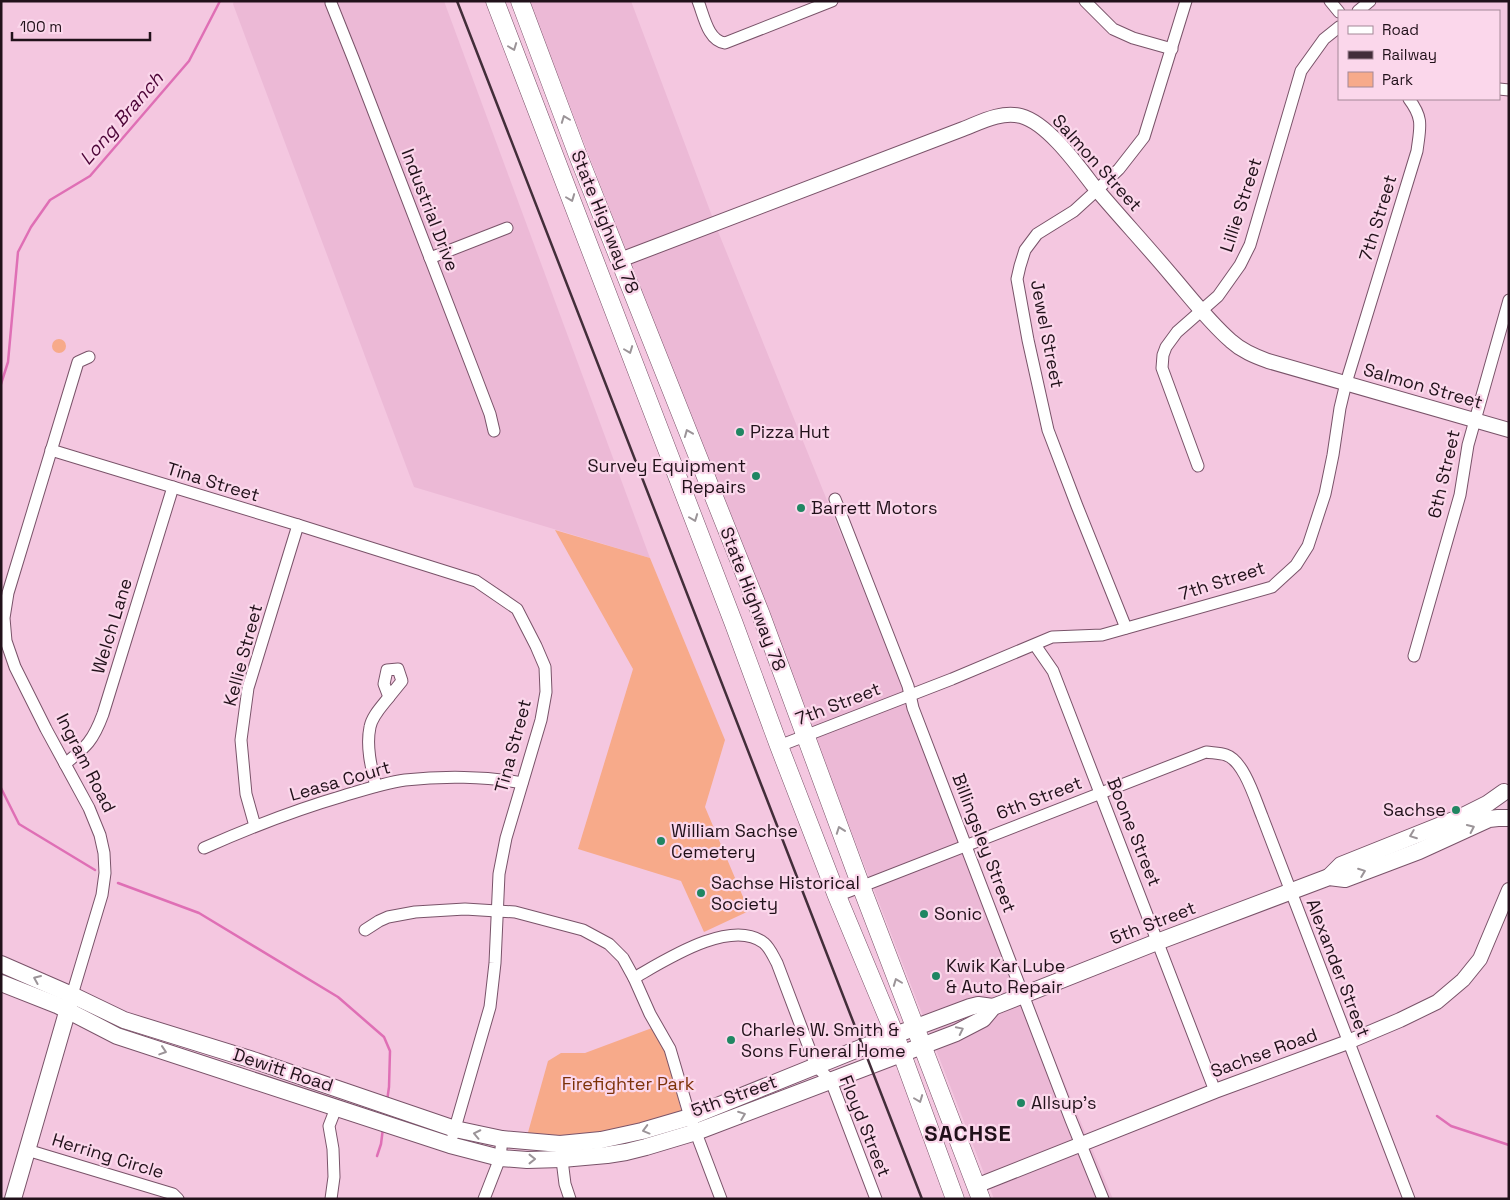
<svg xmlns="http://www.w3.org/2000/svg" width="1510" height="1200" font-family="'Space Grotesk',sans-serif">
  <rect width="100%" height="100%" fill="#f4c7e0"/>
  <!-- built -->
  <g fill="#ecb9d6">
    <polygon points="234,1 444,1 650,558 414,487 233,4"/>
    <polygon points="529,1 631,1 715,224 1026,991 1113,1199 994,1199"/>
  </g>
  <!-- green -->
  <g fill="#f7aa8a">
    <circle cx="59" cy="346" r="7"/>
    <polygon points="555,530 650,558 725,740 705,807 749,911 704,932 681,881 578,849 633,669"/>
    <polygon points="652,1028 666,1049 682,1114 612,1133 567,1138 527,1136 548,1061 561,1053 585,1053"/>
  </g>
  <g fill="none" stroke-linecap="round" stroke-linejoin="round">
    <!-- stream -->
    <g stroke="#df6fb5" stroke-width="2.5">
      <polyline points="1,384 8,362 18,252 31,227 50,200 90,176 189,61 220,1"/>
      <polyline points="1,788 19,824 95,870"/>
      <polyline points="118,883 199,913 338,997 384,1037 390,1051 389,1087 387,1101"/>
      <polyline points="1437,1116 1451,1126 1509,1145"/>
      <polyline points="377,1156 381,1144 383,1128"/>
    </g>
    <defs>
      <g id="minor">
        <path d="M698,1C704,16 708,41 725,43L832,1"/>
        <polyline points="1085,1 1113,29 1133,38 1172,49"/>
        <polyline points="1330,1 1339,12"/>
        <polyline points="331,3 353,58 474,372 490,414 494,431"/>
        <polyline points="1358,11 1370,1"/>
        <polyline points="1499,89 1509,90"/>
        <polyline points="430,258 507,228"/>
        <polyline points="51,450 298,525 476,581 517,609 536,646 545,667 546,692 541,720 506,838 499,874 495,963 490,1007 453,1135"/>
        <polyline points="1198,466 1162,368 1163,355 1166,347 1177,332 1218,296 1240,265 1250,245 1301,71 1324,39 1339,27"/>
        <polyline points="835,499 908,686 913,708 1071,1120 1103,1199"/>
        <polyline points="1126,628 1077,506 1048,430 1028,340 1017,279 1020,266 1025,250 1037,234 1074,211 1097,190 1119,169 1144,137 1186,1"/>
        <polyline points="1035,645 1053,671 1215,1091"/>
        <polyline points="1414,656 1460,495 1468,445 1509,300"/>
        <polygon points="398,669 402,681 389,697 384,684 387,670"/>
        <path d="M779,746L952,679L1052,637L1102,635L1272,587L1296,565L1308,546L1325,494L1333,455L1340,408L1346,383L1417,151C1420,127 1424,119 1409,99"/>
        <path d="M65,764C87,746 93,741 103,714L173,487"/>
        <path d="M376,786C371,767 366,746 370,727C372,716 382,706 389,697"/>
        <polyline points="255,826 246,794 241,740 248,688 298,525"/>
        <path d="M204,848C249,828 295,810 343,796C363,790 384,783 405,780C441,776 487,776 522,783"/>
        <path d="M837,896L1206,752C1212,753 1220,753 1226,755C1244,761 1255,799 1262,816L1409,1199"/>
        <polyline points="365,930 379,921 388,917 415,912 465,909 497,911 515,912 583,930 609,944 623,958 634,978 650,1014 670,1049 690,1117 721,1199"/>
        <path d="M634,978C664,961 731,917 764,943C770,948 773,956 777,963L816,1066L831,1081L876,1199"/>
        <polyline points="72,995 102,895 105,873 104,853 100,835 89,808 46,729 15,667 6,641 4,618 8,593 78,362 89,357"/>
        <polyline points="27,1150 173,1194 178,1199"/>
        <polyline points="561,1152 565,1184 570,1199"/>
        <polyline points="331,1199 334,1177 333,1149 329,1126 336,1108"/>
        <polyline points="484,1199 500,1158 502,1139"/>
      </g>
      <g id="tertiary">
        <path d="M620,260L963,129C981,122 1001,111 1021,116C1047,123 1076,163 1092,184C1118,215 1146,245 1172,276C1190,297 1210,323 1231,341C1242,351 1254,356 1268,361L1509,430"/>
        <polyline points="976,1186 1215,1091 1348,1042 1400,1020 1437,1002 1463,980 1480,959 1509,890"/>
      </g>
      <g id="secondary">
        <polyline points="1329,877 1341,865 1461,817 1487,804 1504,792"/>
        <polyline points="1,964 72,995 124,1020 256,1061 455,1129 502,1139 560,1144 601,1140 642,1131 690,1117 863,1047 970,1007 978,1005 993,1007"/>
        <polyline points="1,983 57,1005 117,1036 450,1145 500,1158 527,1160 562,1159 607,1155 626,1152 646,1147 696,1132 956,1033 983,1019 993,1007 1157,942 1329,877 1345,879 1419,851 1489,819 1498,818 1509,818"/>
        <polyline points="13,1199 70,1002"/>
      </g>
      <g id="primary">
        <polyline points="495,1 734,624 779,746 837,896 895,1035 955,1199"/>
        <polyline points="520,1 577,153 761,615 861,886 981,1199"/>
      </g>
    </defs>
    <!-- minor casing -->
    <use href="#minor" stroke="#795369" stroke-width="13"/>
    <!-- tertiary casing -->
    <use href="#tertiary" stroke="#795369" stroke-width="16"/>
    <!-- secondary casing -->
    <use href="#secondary" stroke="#795369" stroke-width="18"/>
    <!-- primary casing -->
    <use href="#primary" stroke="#795369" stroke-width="19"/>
    <!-- minor -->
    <use href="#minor" stroke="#fff" stroke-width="11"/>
    <!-- tertiary -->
    <use href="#tertiary" stroke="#fff" stroke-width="14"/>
    <!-- secondary -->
    <use href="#secondary" stroke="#fff" stroke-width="16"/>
    <!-- primary -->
    <use href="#primary" stroke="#fff" stroke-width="18"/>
    <!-- rail -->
    <polyline stroke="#432e3a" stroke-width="2.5" points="457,1 922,1199"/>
  </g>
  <!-- one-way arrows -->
  <defs><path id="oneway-chevron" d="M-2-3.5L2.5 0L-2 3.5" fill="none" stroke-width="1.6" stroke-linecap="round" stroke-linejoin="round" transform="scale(1.25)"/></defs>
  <g stroke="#9b9498">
    <use href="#oneway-chevron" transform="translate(513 47) rotate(69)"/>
    <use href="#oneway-chevron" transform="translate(565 119) rotate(-111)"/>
    <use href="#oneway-chevron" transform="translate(571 198) rotate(69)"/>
    <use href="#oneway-chevron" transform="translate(629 350) rotate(69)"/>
    <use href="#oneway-chevron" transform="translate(688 433) rotate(-112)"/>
    <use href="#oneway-chevron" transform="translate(694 518) rotate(69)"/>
    <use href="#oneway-chevron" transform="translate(1471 828) rotate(-25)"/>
    <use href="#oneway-chevron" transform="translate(840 830) rotate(-110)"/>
    <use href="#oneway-chevron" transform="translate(1413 835) rotate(159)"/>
    <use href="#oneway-chevron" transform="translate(1362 872) rotate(-21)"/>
    <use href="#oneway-chevron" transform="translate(37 979) rotate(-157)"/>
    <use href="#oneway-chevron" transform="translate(897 982) rotate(-111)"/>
    <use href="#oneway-chevron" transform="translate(960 1030) rotate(-26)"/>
    <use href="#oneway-chevron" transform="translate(163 1051) rotate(18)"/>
    <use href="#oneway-chevron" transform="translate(919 1099) rotate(69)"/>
    <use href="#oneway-chevron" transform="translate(742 1115) rotate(-21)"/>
    <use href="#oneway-chevron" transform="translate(646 1130) rotate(165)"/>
    <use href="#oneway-chevron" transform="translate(477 1134) rotate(-168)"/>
    <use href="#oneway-chevron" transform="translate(532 1159)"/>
  </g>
  <!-- markers -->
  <g fill="#208662" stroke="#fbd7eb" stroke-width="2">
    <circle cx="740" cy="432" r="5"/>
    <circle cx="756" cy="476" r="5"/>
    <circle cx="801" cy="508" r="5"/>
    <circle cx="1456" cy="810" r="5"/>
    <circle cx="661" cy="841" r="5"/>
    <circle cx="701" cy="893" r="5"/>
    <circle cx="924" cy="914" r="5"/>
    <circle cx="936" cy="976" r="5"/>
    <circle cx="731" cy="1040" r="5"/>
    <circle cx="1021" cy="1103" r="5"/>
  </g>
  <g text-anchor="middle" stroke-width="4.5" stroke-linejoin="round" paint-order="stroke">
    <!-- street labels -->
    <g font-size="18" fill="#21111a" stroke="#fbd7eb">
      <text transform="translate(1097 163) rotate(48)" y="6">Salmon Street</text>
      <text transform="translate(1241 205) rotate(-72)" y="6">Lillie Street</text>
      <text transform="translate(430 210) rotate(69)" y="6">Industrial Drive</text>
      <text transform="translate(1378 218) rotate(-73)" y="6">7th Street</text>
      <text transform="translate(605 222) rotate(68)" y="6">State Highway 78</text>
      <text transform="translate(1047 334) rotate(79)" y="6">Jewel Street</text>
      <text transform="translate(1423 386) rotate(16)" y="6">Salmon Street</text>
      <text transform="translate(1444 474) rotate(-77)" y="6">6th Street</text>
      <text transform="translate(213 482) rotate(17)" y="6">Tina Street</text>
      <text transform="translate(1222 581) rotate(-18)" y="6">7th Street</text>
      <text transform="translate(753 599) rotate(69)" y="6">State Highway 78</text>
      <text transform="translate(112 626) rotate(-73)" y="6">Welch Lane</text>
      <text transform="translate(243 655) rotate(-75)" y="6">Kellie Street</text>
      <text transform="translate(838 704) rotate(-21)" y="6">7th Street</text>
      <text transform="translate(513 746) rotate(-75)" y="6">Tina Street</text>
      <text transform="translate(86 763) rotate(63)" y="6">Ingram Road</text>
      <text transform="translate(340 781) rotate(-16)" y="6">Leasa Court</text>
      <text transform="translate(1039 798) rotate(-21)" y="6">6th Street</text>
      <text transform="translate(1134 832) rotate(68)" y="6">Boone Street</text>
      <text transform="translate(984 843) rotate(69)" y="6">Billingsley Street</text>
      <text transform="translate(1153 923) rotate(-21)" y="6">5th Street</text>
      <text transform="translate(1338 968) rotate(69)" y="6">Alexander Street</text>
      <text transform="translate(1264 1053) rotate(-20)" y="6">Sachse Road</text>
      <text transform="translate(283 1070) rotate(18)" y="6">Dewitt Road</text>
      <text transform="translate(734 1096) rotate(-20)" y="6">5th Street</text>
      <text transform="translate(865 1126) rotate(68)" y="6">Floyd Street</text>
      <text transform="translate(108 1156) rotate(17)" y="6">Herring Circle</text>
    </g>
    <!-- poi labels -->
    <g font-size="18" fill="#21111a" stroke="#fbd7eb" text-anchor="start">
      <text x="750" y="438">Pizza Hut</text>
      <text x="746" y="472" text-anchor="end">Survey Equipment<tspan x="746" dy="21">Repairs</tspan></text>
      <text x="811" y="514">Barrett Motors</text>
      <text x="1446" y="816" text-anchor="end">Sachse</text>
      <text x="671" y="837">William Sachse<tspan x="671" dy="21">Cemetery</tspan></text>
      <text x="711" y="889">Sachse Historical<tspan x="711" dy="21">Society</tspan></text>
      <text x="934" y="920">Sonic</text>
      <text x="946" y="972">Kwik Kar Lube<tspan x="946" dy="21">&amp; Auto Repair</tspan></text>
      <text x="741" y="1036">Charles W. Smith &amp;<tspan x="741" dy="21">Sons Funeral Home</tspan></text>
      <text x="1031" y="1109">Allsup's</text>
    </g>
    <!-- park labels -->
    <g font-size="18" fill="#7d3209" stroke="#fbd7eb">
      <text x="628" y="1090">Firefighter Park</text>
    </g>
    <!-- water labels -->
    <g font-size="19" font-style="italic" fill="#4d0538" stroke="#fbd7eb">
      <text transform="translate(121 118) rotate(-49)" y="7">Long Branch</text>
    </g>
    <!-- district labels -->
    <g font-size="22" font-weight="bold" letter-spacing="1" fill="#21111a" stroke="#fbd7eb">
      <text x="968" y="1141">SACHSE</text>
    </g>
  </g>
  <!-- border -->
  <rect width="1510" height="1200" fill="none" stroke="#21111a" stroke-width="5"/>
  <!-- legend -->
  <rect x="1338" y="10" width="162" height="90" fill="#fbd7eb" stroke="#a48897"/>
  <rect x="1348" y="26" width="25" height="8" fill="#ffffff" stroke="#a48897"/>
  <text x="1382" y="35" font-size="15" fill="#21111a">Road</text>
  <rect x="1348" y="51" width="25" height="8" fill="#432e3a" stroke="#a48897"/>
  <text x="1382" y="60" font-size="15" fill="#21111a">Railway</text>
  <rect x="1348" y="72" width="25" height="15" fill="#f7aa8a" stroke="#a48897"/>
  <text x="1382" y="85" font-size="15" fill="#21111a">Park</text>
  <!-- scale -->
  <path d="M12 32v8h138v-8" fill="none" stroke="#21111a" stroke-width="2.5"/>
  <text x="20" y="32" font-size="15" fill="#21111a" stroke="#fbd7eb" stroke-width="4" paint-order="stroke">100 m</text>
</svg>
